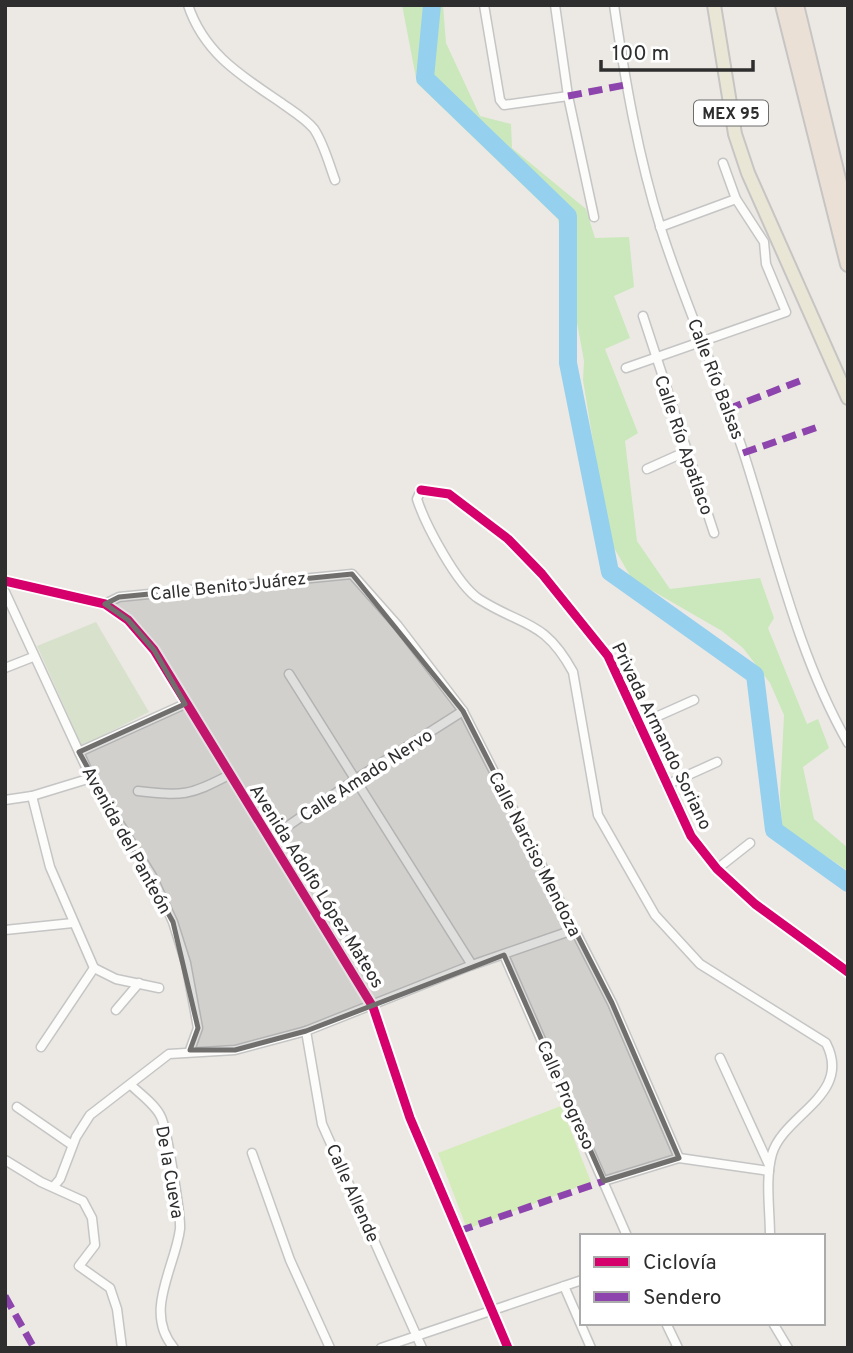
<svg xmlns="http://www.w3.org/2000/svg" width="853" height="1353" font-family="Overpass,sans-serif">
  <rect width="100%" height="100%" fill="#ece9e4"/>
  <!-- green -->
  <polygon fill="#cae8bc" points="402,5 443,5 446,43 480,116 511,124 512,148 586,209 595,238 629,237 634,287 614,296 630,338 605,349 638,433 625,441 637,541 670,589 760,578 774,618 768,628 807,724 818,719 829,748 803,767 814,819 848,848 848,871 782,827 780,795 784,715 770,683 743,648 722,631 632,579 614,548 607,527 583,380 584,361 558,219 417,83"/>
  <!-- cemetery -->
  <polygon fill="#d7e1cb" points="96,622 149,712 82,746 37,646"/>
  <!-- pitch -->
  <polygon fill="#d4ecba" points="561,1106 591,1182 467,1229 438,1153"/>
  <g fill="none" stroke-linecap="round" stroke-linejoin="round">
    <!-- river -->
    <polyline stroke="#95d0ef" stroke-width="18" points="432,5 425,78 568,216 568,363 610,572 755,675 774,830 848,883"/>
    <defs>
      <g id="street">
        <path d="M188,5C204,53 240,75 280,102C291,110 305,118 314,129C324,144 329,164 335,180"/>
        <polyline points="484,5 500,100 504,105 568,96"/>
        <polyline points="555,5 568,96 594,217"/>
        <path d="M614,5C625,80 638,156 661,229C685,305 719,378 744,454C775,550 797,654 848,743"/>
        <polyline points="660,227 736,199"/>
        <polyline points="643,316 714,533"/>
        <polyline points="626,368 786,312 766,264 764,242 736,199 723,163"/>
        <polyline points="647,469 685,452"/>
        <polyline points="5,581 105,604 128,620 154,650 373,1007 410,1118 508,1348"/>
        <polyline points="5,592 91,778 152,876 173,922 186,963 198,1028 190,1050"/>
        <polyline points="105,604 119,597 352,574 398,626 463,711 612,1003 679,1158"/>
        <polyline points="5,668 33,657"/>
        <polyline points="289,674 472,965"/>
        <polyline points="638,725 694,700"/>
        <polyline points="79,752 185,704"/>
        <polyline points="666,785 717,762"/>
        <path d="M138,791C183,796 189,796 229,775"/>
        <polyline points="32,796 50,867 94,968"/>
        <polyline points="5,800 32,796 91,778"/>
        <polyline points="269,839 356,779 463,711"/>
        <polyline points="717,869 750,843"/>
        <polyline points="5,930 73,923"/>
        <polyline points="504,955 627,1236"/>
        <polyline points="94,968 116,979 159,988"/>
        <polyline points="116,1010 139,983"/>
        <polyline points="306,1031 322,1124 422,1348"/>
        <polyline points="41,1047 94,968"/>
        <polyline points="720,1058 769,1165"/>
        <path d="M131,1085C140,1094 156,1105 161,1117C167,1129 181,1216 180,1229C175,1268 143,1312 174,1348"/>
        <polyline points="17,1107 72,1145"/>
        <polyline points="252,1153 290,1260 330,1348"/>
        <polyline points="5,1160 41,1182 83,1201 92,1218 95,1245 79,1266 110,1288 117,1309 122,1348"/>
        <polyline points="604,1181 679,1158 769,1171"/>
        <polyline points="54,1186 60,1179 76,1137 90,1115 169,1054 235,1050 306,1031 472,965 573,930"/>
        <path d="M770,1236C770,1210 765,1179 772,1154C784,1114 853,1095 826,1043L700,964L655,915L598,815L573,672C544,619 523,627 479,599C457,585 425,524 417,499L421,490L449,494L508,539L542,574L608,656L691,836L717,869L755,904L848,972"/>
        <polyline points="564,1286 591,1348"/>
        <polyline points="666,1323 678,1348"/>
        <polyline points="773,1323 788,1348"/>
        <polyline points="381,1348 582,1280"/>
      </g>
      <polyline id="primary" points="714,5 735,134 748,173 848,398"/>
      <g id="highway">
        <polyline points="783,5 848,264"/>
        <polyline points="796,5 848,220"/>
      </g>
    </defs>
    <!-- street casing -->
    <use href="#street" stroke="#c5c5c5" stroke-width="11"/>
    <!-- primary casing -->
    <use href="#primary" stroke="#c6c5c4" stroke-width="16"/>
    <!-- highway casing -->
    <use href="#highway" stroke="#c6c5c4" stroke-width="18"/>
    <!-- street -->
    <use href="#street" stroke="#fcfcfb" stroke-width="8"/>
    <!-- primary -->
    <use href="#primary" stroke="#e9e6d6" stroke-width="12"/>
    <!-- highway -->
    <use href="#highway" stroke="#eae0d6" stroke-width="14"/>
    <!-- quiet -->
    <g stroke="#8e44ad" stroke-width="7" stroke-dasharray="14 7" stroke-linecap="butt">
      <polyline points="568,96 625,85"/>
      <polyline points="728,409 802,380"/>
      <polyline points="743,453 818,427"/>
      <polyline points="459,1231 604,1181"/>
      <polyline points="5,1296 34,1348"/>
    </g>
    <defs>
      <g id="cycleway">
        <polyline points="421,490 449,494 508,539 542,574 608,656 691,836 717,869 755,904 848,972"/>
        <polyline points="5,581 105,604 128,620 154,650 373,1007 410,1118 508,1348"/>
      </g>
    </defs>
    <!-- cycleway casing -->
    <use href="#cycleway" stroke="#fff" stroke-width="13"/>
    <!-- cycleway -->
    <use href="#cycleway" stroke="#d6006c" stroke-width="9"/>
  </g>
  <!-- marked area -->
  <path fill="#706f6e" fill-opacity="0.2" stroke="#706f6e" stroke-width="5" stroke-linejoin="round" d="M352,574L463,711L612,1003L679,1158L604,1181L504,955L306,1031L235,1050H190L198,1028L173,922L79,752L185,704L154,650L128,620L105,604L119,597Z"/>
  <g text-anchor="middle" stroke-width="7" stroke-linejoin="round" paint-order="stroke">
    <!-- shield labels -->
    <rect fill="#fff" stroke="#6d6d6d" stroke-width="2" x="694" y="100.5" width="74" height="25" rx="5"/>
    <g font-size="16" font-weight="bold" fill="#2e2e2e">
      <text x="731" y="119">MEX 95</text>
    </g>
    <!-- street labels -->
    <g font-size="18" fill="#2e2e2e" stroke="#fff">
      <text transform="translate(716 379) rotate(69)" y="6">Calle Río Balsas</text>
      <text transform="translate(684 445) rotate(71)" y="6">Calle Río Apatlaco</text>
      <text transform="translate(228 586) rotate(-6)" y="6">Calle Benito Juárez</text>
      <text transform="translate(662 736) rotate(64)" y="6">Privada Armando Soriano</text>
      <text transform="translate(366 775) rotate(-33)" y="6">Calle Amado Nervo</text>
      <text transform="translate(127 840) rotate(61)" y="6">Avenida del Panteón</text>
      <text transform="translate(535 854) rotate(63)" y="6">Calle Narciso Mendoza</text>
      <text transform="translate(317 886) rotate(58)" y="6">Avenida Adolfo López Mateos</text>
      <text transform="translate(566 1095) rotate(66)" y="6">Calle Progreso</text>
      <text transform="translate(170 1172) rotate(80)" y="6">De la Cueva</text>
      <text transform="translate(353 1193) rotate(66)" y="6">Calle Allende</text>
    </g>
  </g>
  <!-- border -->
  <rect width="853" height="1353" fill="none" stroke="#2e2e2e" stroke-width="14"/>
  <!-- legend -->
  <rect x="580" y="1234" width="245" height="91" fill="#ffffff" stroke="#ababab" stroke-width="2"/>
  <rect x="594" y="1257" width="35" height="10" fill="#d6006c" stroke="#ababab" stroke-width="2"/>
  <text x="643" y="1269" font-size="21" fill="#2e2e2e">Ciclovía</text>
  <rect x="594" y="1292" width="35" height="10" fill="#8e44ad" stroke="#ababab" stroke-width="2"/>
  <text x="643" y="1304" font-size="21" fill="#2e2e2e">Sendero</text>
  <!-- scale -->
  <path d="M601 60v10h152v-10" fill="none" stroke="#2e2e2e" stroke-width="3.5"/>
  <text x="612" y="60" font-size="21" fill="#2e2e2e" stroke="#ffffff" stroke-width="5" paint-order="stroke">100 m</text>
</svg>
